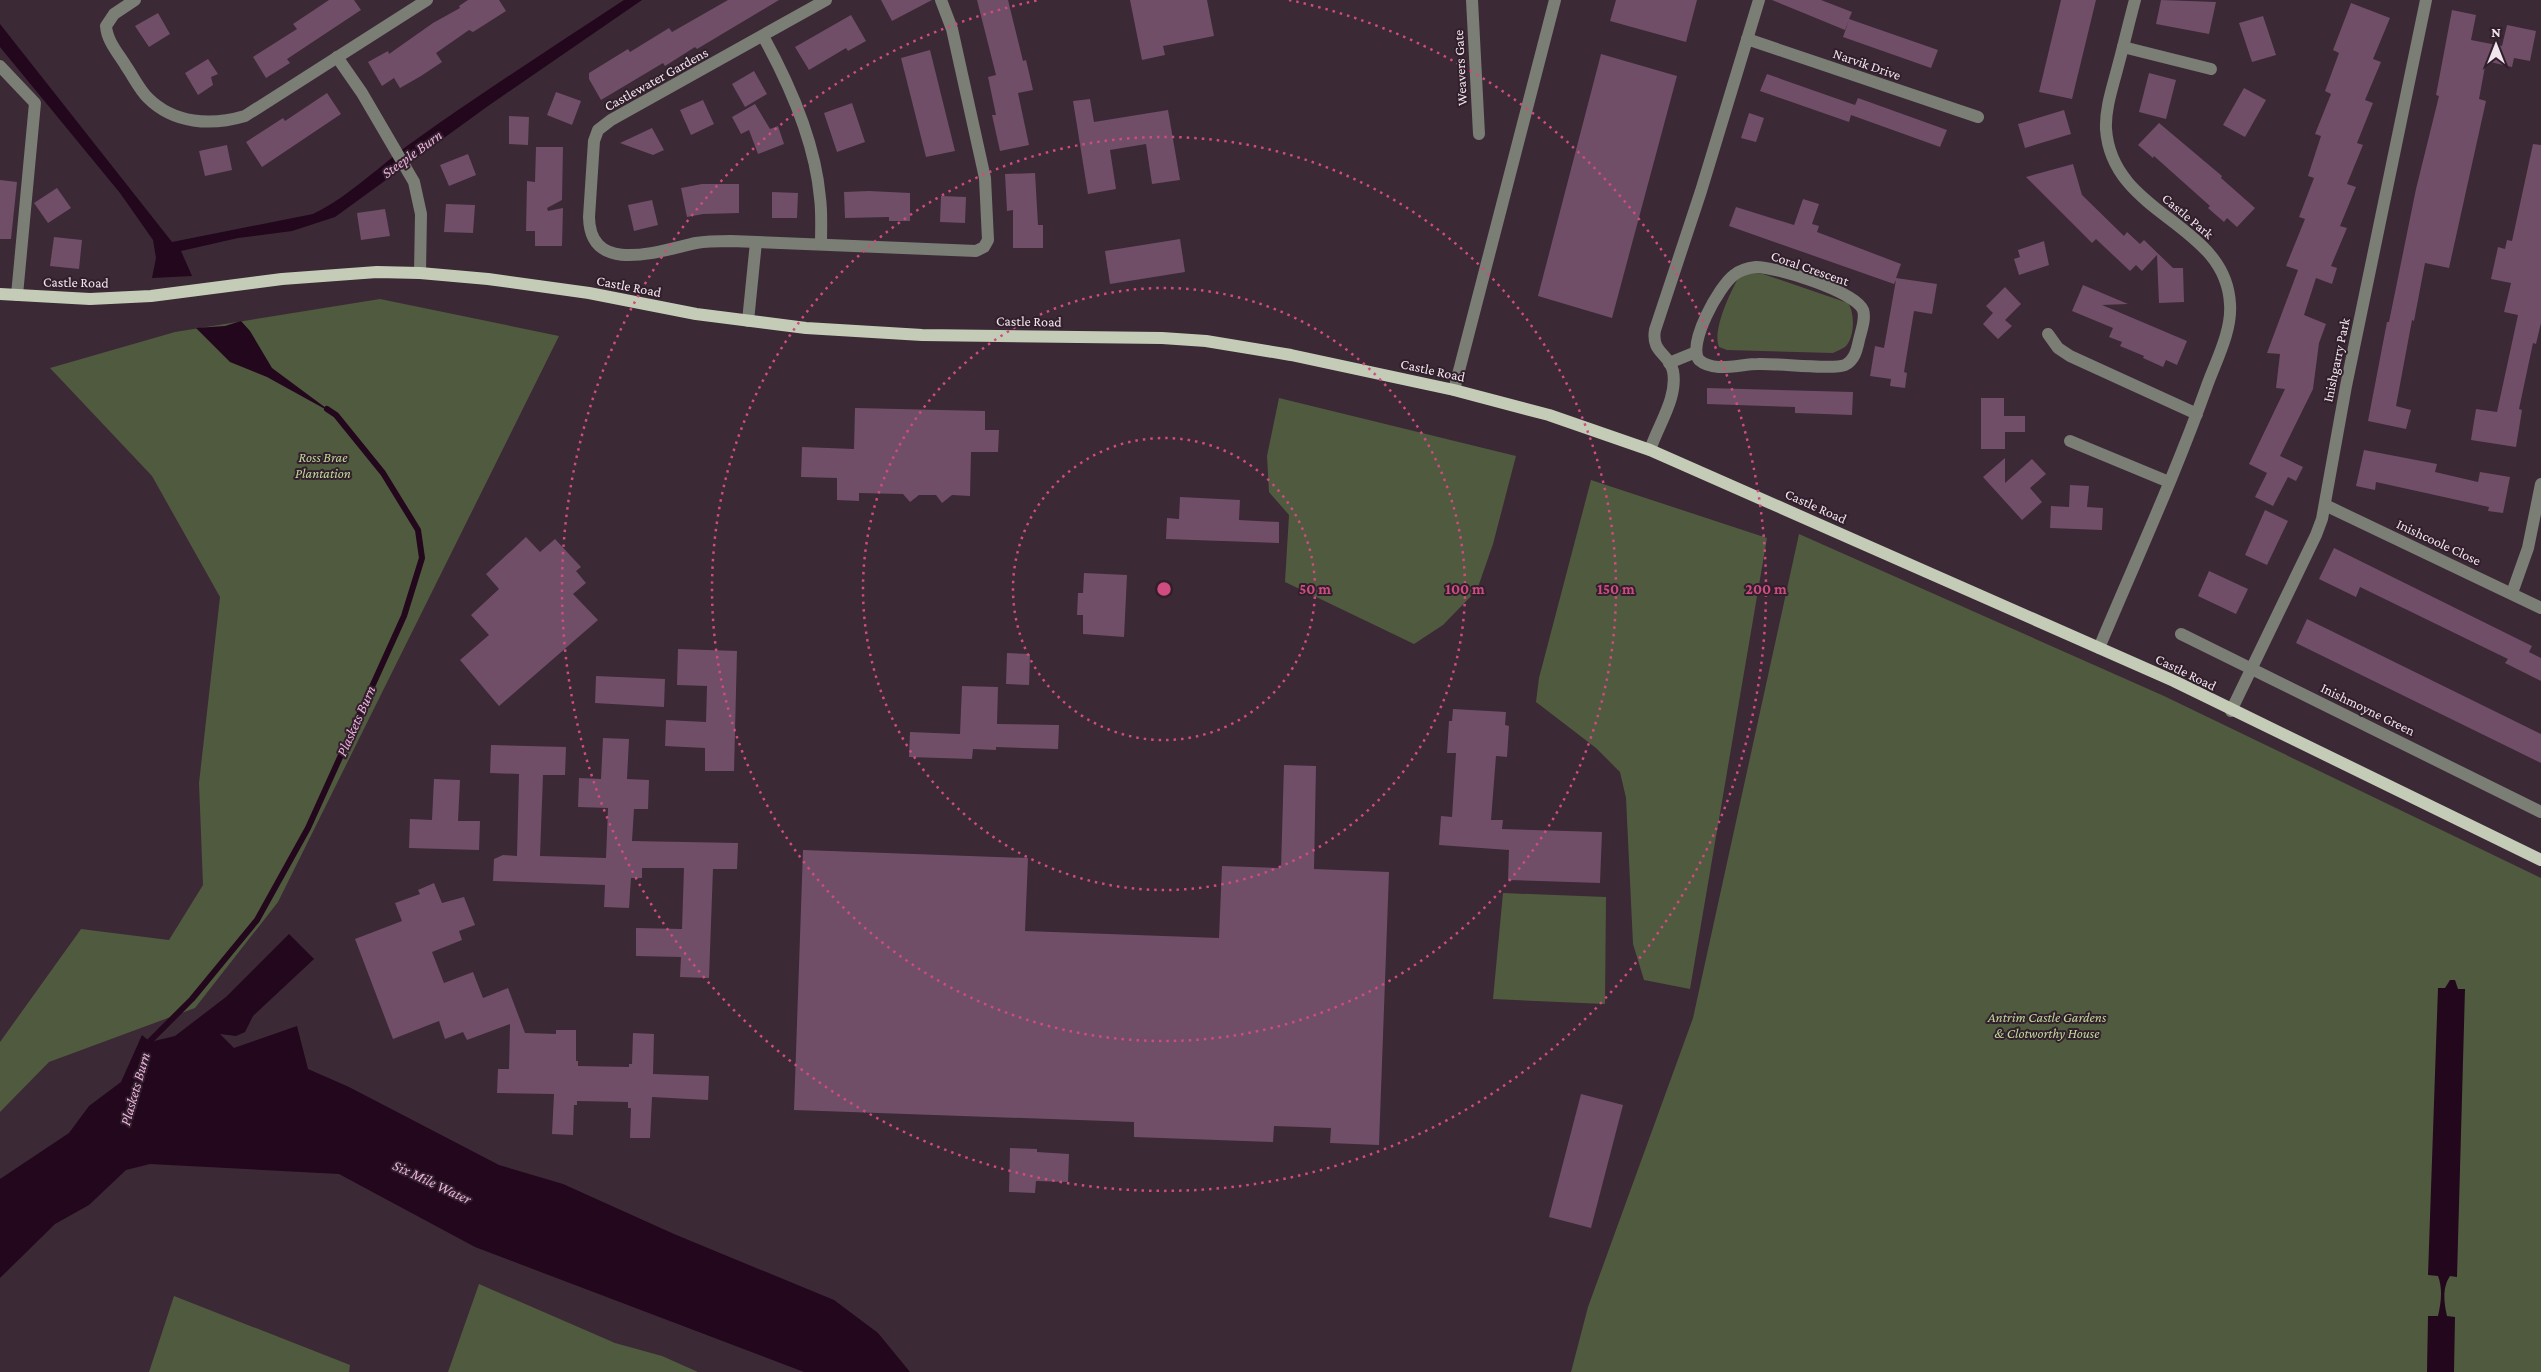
<svg xmlns="http://www.w3.org/2000/svg" width="2541" height="1372" font-family="'Crimson Pro',serif">
  <rect width="100%" height="100%" fill="#3b2936"/>
  <!-- green -->
  <g fill="#505a3e">
    <path d="M1754,273L1763,274L1848,303C1855,313 1855,338 1845,347C1842,349 1837,351 1833,353L1727,350L1719,347C1712,331 1730,292 1739,277Z"/>
    <polygon points="380,299 559,336 278,902 195,1008 49,1062 0,1112 0,1042 81,929 169,940 203,885 199,783 220,597 152,476 50,368 175,332"/>
    <polygon points="1279,398 1516,456 1493,544 1477,590 1443,625 1414,644 1285,582 1289,515 1269,492 1267,456"/>
    <polygon points="1591,480 1767,538 1690,989 1644,980 1633,944 1626,798 1620,772 1596,748 1536,702 1539,678"/>
    <polygon points="1799,534 2164,696 2541,878 2541,1372 1571,1372 1588,1307 1693,1018"/>
    <polygon points="1503,893 1606,897 1605,1004 1493,999"/>
    <polygon points="479,1284 615,1343 662,1356 698,1372 448,1372"/>
    <polygon points="174,1296 350,1365 349,1372 149,1372"/>
  </g>
  <!-- water -->
  <g fill="#23071d">
    <path d="M624,0H642L488,106L335,217L292,231L238,238L181,251L192,276L152,278L156,258L153,240L120,193L0,47V24L172,242L313,214C350,196 380,165 414,141C483,92 554,46 624,0Z"/>
    <polygon points="241,321 250,331 272,368 334,414 267,377 230,362 196,328 225,326"/>
    <polygon points="289,934 314,959 253,1016 245,1032 236,1036 220,1034 234,1048 297,1026 308,1069 349,1087 499,1165 563,1184 674,1234 834,1300 878,1333 910,1372 804,1372 475,1247 339,1174 150,1164 126,1170 89,1205 55,1224 0,1278 0,1179 69,1133 89,1106 121,1082 142,1035 150,1042 175,1036 226,997"/>
    <path d="M2450,980H2455L2458,989H2465L2457,1277L2450,1276C2442,1288 2444,1303 2447,1316L2455,1317L2454,1372H2427L2428,1316H2438C2441,1303 2443,1289 2438,1276L2428,1275L2438,988H2445Z"/>
  </g>
  <g fill="none" stroke-linecap="round" stroke-linejoin="round">
    <!-- stream -->
    <polyline stroke="#23071d" stroke-width="6" points="147,1050 149,1042 192,999 257,920 308,828 404,616 422,558 418,530 383,473 336,415 327,409"/>
  </g>
  <!-- building -->
  <g fill="#704e67">
    <polygon points="329,0 354,0 361,10 287,59 290,63 266,78 253,57 297,29 293,24"/>
    <polygon points="468,0 499,0 506,11 473,32 469,30 436,53 442,62 421,76 400,88 394,78 382,86 368,62 388,51 389,54 433,23 460,8 459,6"/>
    <polygon points="728,0 779,0 697,49 695,47 665,66 663,63 601,100 589,79 589,73 628,49 630,52 669,28 672,32"/>
    <polygon points="881,0 932,0 892,21"/>
    <polygon points="977,0 1008,0 1023,61 1026,60 1033,90 1018,93 1029,145 1000,151 992,115 996,115 988,77 996,75"/>
    <polygon points="1130,0 1207,0 1214,36 1163,46 1165,55 1142,60"/>
    <polygon points="1616,0 1697,0 1686,42 1610,21"/>
    <polygon points="1772,0 1821,0 1852,12 1849,19 1938,50 1931,68 1843,37 1849,20 1845,30"/>
    <polygon points="2061,0 2096,0 2072,99 2039,92"/>
    <polygon points="2161,0 2216,2 2209,34 2156,24"/>
    <polygon points="2351,3 2390,18 2373,59 2381,62 2365,100 2373,103 2357,143 2363,145 2347,184 2356,187 2340,226 2347,228 2331,266 2337,268 2332,284 2316,278 2304,315 2326,324 2319,343 2313,389 2280,456 2303,467 2296,481 2288,477 2273,506 2255,497 2267,473 2249,464 2285,389 2276,388 2280,354 2267,353 2298,270 2286,266 2305,219 2299,217 2314,178 2308,176 2321,136 2315,134 2331,94 2325,91 2339,53 2333,50"/>
    <polygon points="2452,10 2476,15 2471,40 2502,46 2507,25 2536,31 2530,61 2514,58 2512,67 2486,61 2479,99 2486,101 2449,268 2425,263 2414,321 2412,320 2396,406 2411,410 2406,429 2368,421 2387,322 2389,322 2416,189 2439,96 2436,95"/>
    <polygon points="158,13 170,34 149,47 135,26"/>
    <polygon points="851,15 866,41 848,51 846,48 809,70 795,47"/>
    <polygon points="2263,16 2276,55 2252,62 2239,23"/>
    <polygon points="930,50 955,151 926,157 901,58"/>
    <polygon points="1601,54 1677,76 1612,318 1538,296"/>
    <polygon points="208,59 218,74 211,77 213,85 198,95 185,73"/>
    <polygon points="754,71 767,94 745,107 732,84"/>
    <polygon points="2149,73 2176,80 2166,119 2139,112"/>
    <polygon points="1767,74 1855,105 1858,98 1947,130 1940,147 1851,115 1849,122 1760,91"/>
    <polygon points="2244,88 2266,100 2245,137 2223,125"/>
    <polygon points="556,92 581,101 572,125 547,115"/>
    <polygon points="327,93 341,114 262,167 246,142 283,118 285,121"/>
    <polygon points="1090,99 1094,122 1168,110 1180,180 1152,184 1146,144 1110,150 1116,189 1088,194 1073,101"/>
    <polygon points="703,100 714,124 691,135 680,110"/>
    <polygon points="852,103 865,142 837,152 824,113"/>
    <polygon points="755,104 770,129 778,126 784,144 758,154 749,130 741,134 732,117"/>
    <polygon points="2064,110 2071,134 2025,148 2018,124"/>
    <polygon points="1749,113 1764,118 1756,142 1741,138"/>
    <polygon points="509,116 529,117 528,145 509,144"/>
    <polygon points="2159,123 2222,176 2221,178 2255,208 2237,227 2227,218 2224,222 2208,208 2210,206 2154,156 2153,158 2138,145"/>
    <polygon points="652,128 664,150 653,155 620,143"/>
    <polygon points="2533,144 2541,145 2541,323 2536,344 2533,343 2519,409 2522,410 2516,447 2471,440 2476,409 2497,412 2518,315 2504,312 2511,283 2491,279 2498,247 2505,249 2507,240 2512,241"/>
    <polygon points="227,145 232,170 205,176 199,151"/>
    <polygon points="536,147 563,147 562,200 547,208 548,211 563,208 562,246 535,246 535,231 526,231 527,181 535,182"/>
    <polygon points="468,154 476,175 449,186 440,165"/>
    <polygon points="2073,164 2082,195 2124,236 2127,232 2140,244 2144,240 2173,268 2183,268 2184,302 2159,303 2157,255 2142,271 2136,265 2130,271 2096,239 2092,243 2026,177"/>
    <polygon points="1035,173 1038,225 1043,225 1043,248 1013,248 1013,210 1007,211 1005,174"/>
    <polygon points="0,180 17,182 11,239 0,239"/>
    <polygon points="702,184 739,184 739,213 703,214 687,217 681,188"/>
    <polygon points="57,188 71,208 48,223 34,203"/>
    <polygon points="869,191 910,193 910,221 889,221 889,217 845,218 844,192"/>
    <polygon points="772,192 798,193 797,218 772,218"/>
    <polygon points="941,196 966,197 965,223 940,222"/>
    <polygon points="1803,199 1819,204 1812,224 1819,226 1817,232 1901,264 1896,278 1937,284 1932,314 1914,311 1904,372 1907,373 1905,388 1890,386 1891,379 1870,376 1875,346 1884,348 1896,280 1894,284 1729,226 1736,207 1794,225"/>
    <polygon points="652,200 658,225 634,231 628,205"/>
    <polygon points="446,204 475,205 473,233 444,232"/>
    <polygon points="385,209 390,236 361,240 357,213"/>
    <polygon points="54,237 82,240 79,269 50,266"/>
    <polygon points="1180,239 1185,272 1110,284 1105,251"/>
    <polygon points="2044,241 2049,265 2019,275 2014,259 2020,257 2018,250"/>
    <polygon points="2083,285 2128,304 2102,305 2187,341 2177,365 2166,360 2163,367 2143,358 2144,356 2120,346 2122,342 2109,337 2113,328 2072,311"/>
    <polygon points="2005,287 2021,304 2005,320 2012,326 1998,339 1983,324 1993,313 1986,306"/>
    <polygon points="1707,388 1853,392 1852,415 1795,413 1795,407 1707,404"/>
    <polygon points="1981,398 2004,398 2004,416 2025,416 2025,432 2005,432 2005,449 1981,449"/>
    <polygon points="855,408 985,411 985,430 999,430 998,452 971,452 970,496 952,495 942,503 936,495 919,495 910,502 903,494 859,493 859,501 837,500 837,478 801,477 802,447 854,449"/>
    <polygon points="2364,450 2437,464 2435,472 2478,482 2480,472 2510,477 2503,513 2488,511 2489,507 2376,482 2375,490 2356,486"/>
    <polygon points="2005,458 2005,483 2032,459 2046,474 2030,488 2042,502 2022,520 1983,477"/>
    <polygon points="2070,485 2089,486 2087,507 2103,508 2102,530 2050,528 2051,506 2069,507"/>
    <polygon points="1180,497 1240,500 1239,520 1279,522 1279,543 1166,539 1167,518 1179,519"/>
    <polygon points="2265,510 2288,521 2267,565 2245,555"/>
    <polygon points="526,537 540,552 555,539 581,567 576,571 586,583 573,594 598,620 499,706 460,660 489,635 471,615 499,589 486,574"/>
    <polygon points="2334,548 2532,646 2529,652 2541,658 2541,681 2505,663 2508,659 2360,587 2356,597 2319,579"/>
    <polygon points="2209,571 2248,589 2236,614 2198,596"/>
    <polygon points="1084,573 1127,575 1124,637 1083,634 1083,615 1077,615 1078,593 1083,593"/>
    <polygon points="2307,619 2541,734 2541,763 2296,643"/>
    <polygon points="678,649 737,651 734,771 705,771 705,748 665,746 666,720 706,722 707,686 677,685"/>
    <polygon points="1007,653 1030,654 1029,685 1006,684"/>
    <polygon points="596,676 665,679 664,707 595,703"/>
    <polygon points="962,686 998,687 997,724 1059,725 1058,749 996,747 996,750 973,749 972,759 909,757 910,732 960,734"/>
    <polygon points="1453,709 1506,712 1505,725 1509,726 1507,757 1496,756 1491,820 1503,820 1502,829 1602,832 1600,883 1508,880 1509,850 1439,845 1441,816 1452,817 1456,753 1447,753 1449,721 1452,721"/>
    <polygon points="603,738 629,739 627,779 649,780 648,809 634,809 632,841 738,843 737,869 713,869 709,978 680,977 681,957 636,956 636,928 682,929 684,868 642,868 642,878 631,878 629,908 604,907 605,885 493,881 494,859 503,855 517,856 519,774 490,773 491,745 566,747 565,775 543,775 540,856 606,858 608,808 578,807 579,778 601,779"/>
    <polygon points="1284,765 1316,766 1314,869 1389,872 1379,1145 1330,1143 1331,1128 1274,1126 1273,1142 1134,1137 1134,1122 794,1110 803,850 1028,858 1025,931 1219,938 1222,866 1281,868"/>
    <polygon points="434,779 460,780 458,821 480,821 479,850 409,848 410,819 432,820"/>
    <polygon points="434,883 442,903 464,897 475,925 459,931 462,940 432,952 444,983 473,972 483,998 508,988 525,1033 556,1034 556,1030 576,1030 576,1061 578,1061 578,1066 629,1067 629,1064 632,1064 633,1033 654,1034 653,1074 709,1076 708,1100 652,1097 650,1138 630,1138 631,1108 628,1108 628,1102 577,1101 577,1105 574,1105 573,1135 552,1134 554,1094 497,1093 498,1069 509,1069 510,1024 467,1040 463,1032 445,1039 439,1021 393,1039 355,939 402,921 395,903 420,894 418,890"/>
    <polygon points="1581,1094 1623,1105 1591,1228 1549,1217"/>
    <polygon points="1010,1148 1037,1149 1037,1152 1069,1154 1068,1182 1036,1181 1035,1193 1009,1192"/>
  </g>
  <g fill="none" stroke-linecap="round" stroke-linejoin="round">
    <!-- minor -->
    <g stroke="#7a7e74" stroke-width="12">
      <path d="M135,0L114,14L106,26C107,41 118,53 126,66C133,76 139,89 148,98C174,124 211,126 245,116L427,0"/>
      <path d="M826,0L611,120L598,130L594,141L589,217C590,277 662,250 696,243C707,241 719,241 731,241L976,251L984,247L988,240L985,178L952,29L941,0"/>
      <polyline points="1472,0 1479,134"/>
      <path d="M763,36C790,85 815,141 820,198C822,213 821,229 821,244"/>
      <polyline points="1747,39 1978,117"/>
      <polyline points="2123,47 2211,69"/>
      <polyline points="337,57 362,93 414,182 421,214 420,273"/>
      <polyline points="0,66 35,103 17,295"/>
      <path d="M1756,267C1776,267 1855,291 1863,310C1866,319 1861,331 1859,340C1857,349 1855,360 1845,365C1833,370 1776,363 1758,364C1740,364 1714,373 1699,360C1687,344 1719,286 1734,275C1740,270 1748,268 1756,267Z"/>
      <polyline points="748,321 756,242"/>
      <polyline points="2048,334 2058,348 2070,356 2197,414"/>
      <polyline points="1669,363 1696,352"/>
      <polyline points="1454,390 1555,0"/>
      <polyline points="2070,441 2169,482"/>
      <path d="M1650,450C1658,425 1678,398 1673,371C1669,353 1651,353 1655,330L1701,191L1759,0"/>
      <polyline points="2325,505 2541,608"/>
      <polyline points="2512,593 2528,548 2541,484"/>
      <polyline points="2181,634 2541,812"/>
      <path d="M2099,648C2136,560 2176,473 2208,383C2217,359 2232,330 2230,304C2226,222 2112,216 2106,129C2105,108 2113,86 2118,66C2124,44 2129,22 2135,0"/>
      <polyline points="2231,711 2316,535 2322,519 2346,386 2426,0"/>
    </g>
    <!-- major -->
    <polyline stroke="#c4ccb7" stroke-width="12" points="0,294 90,299 151,296 282,279 377,272 420,273 488,279 589,293 696,314 806,328 922,335 1162,338 1206,341 1291,355 1454,390 1549,415 1650,450 2174,681 2541,860"/>
  </g>
  <!-- distance rings -->
  <g fill="none" stroke="#ce4c80" stroke-width="2.5" stroke-dasharray="2.5 5">
    <circle cx="1164" cy="589" r="151"/>
    <circle cx="1164" cy="589" r="301"/>
    <circle cx="1164" cy="589" r="452"/>
    <path d="M1289 0A602 602 0 1 1 1039 0"/>
  </g>
  <g text-anchor="middle" stroke-width="4" stroke-linejoin="round" paint-order="stroke">
    <!-- street labels -->
    <g font-size="14" fill="#f2e6ee" stroke="#311f2c">
      <text transform="translate(1867 64) rotate(19)" y="5">Narvik Drive</text>
      <text transform="translate(1460 68) rotate(-93)" y="5">Weavers Gate</text>
      <text transform="translate(656 79) rotate(-29)" y="5">Castlewater Gardens</text>
      <text transform="translate(2188 216) rotate(40)" y="5">Castle Park</text>
      <text transform="translate(1810 268) rotate(19)" y="5">Coral Crescent</text>
      <text transform="translate(76 282) rotate(1)" y="5">Castle Road</text>
      <text transform="translate(629 286) rotate(11)" y="5">Castle Road</text>
      <text transform="translate(1029 321) rotate(1)" y="5">Castle Road</text>
      <text transform="translate(2336 360) rotate(-78)" y="5">Inishgarry Park</text>
      <text transform="translate(1433 370) rotate(12)" y="5">Castle Road</text>
      <text transform="translate(1816 506) rotate(24)" y="5">Castle Road</text>
      <text transform="translate(2439 542) rotate(25)" y="5">Inishcoole Close</text>
      <text transform="translate(2186 672) rotate(26)" y="5">Castle Road</text>
      <text transform="translate(2368 709) rotate(26)" y="5">Inishmoyne Green</text>
    </g>
    <!-- park labels -->
    <g font-size="14" font-style="italic" fill="#c0d898" stroke="#311f2c">
      <text x="323" y="462">Ross Brae<tspan x="323" dy="16">Plantation</tspan></text>
      <text x="2047" y="1022">Antrim Castle Gardens<tspan x="2047" dy="16">&amp; Clotworthy House</tspan></text>
    </g>
    <!-- water labels -->
    <g font-size="15" font-style="italic" fill="#ecb1dc" stroke="#311f2c">
      <text transform="translate(412 154) rotate(-36)" y="5">Steeple Burn</text>
      <text transform="translate(356 721) rotate(-66)" y="5">Plaskets Burn</text>
      <text transform="translate(135 1089) rotate(-74)" y="5">Plaskets Burn</text>
      <text transform="translate(432 1182) rotate(25)" y="5">Six Mile Water</text>
    </g>
  </g>
  <circle cx="1164" cy="589" r="8" fill="#ce4c80" stroke="#311f2c" stroke-width="2.5"/>
  <g font-size="15" text-anchor="middle" font-weight="bold" fill="#ce4c80" stroke="#311f2c" stroke-width="4" stroke-linejoin="round" paint-order="stroke">
    <text x="1315" y="594">50 m</text>
    <text x="1465" y="594">100 m</text>
    <text x="1616" y="594">150 m</text>
    <text x="1766" y="594">200 m</text>
  </g>
  <!-- north arrow -->
  <g transform="translate(2496 45)" stroke="#311f2c" stroke-width="4" paint-order="stroke">
  <path d="M0-4L9 19L0 12L-9 19Z" fill="#f2e6ee"/>
  <text y="-8" font-size="14" font-weight="bold" text-anchor="middle" fill="#f2e6ee">N</text>
  </g>
</svg>
